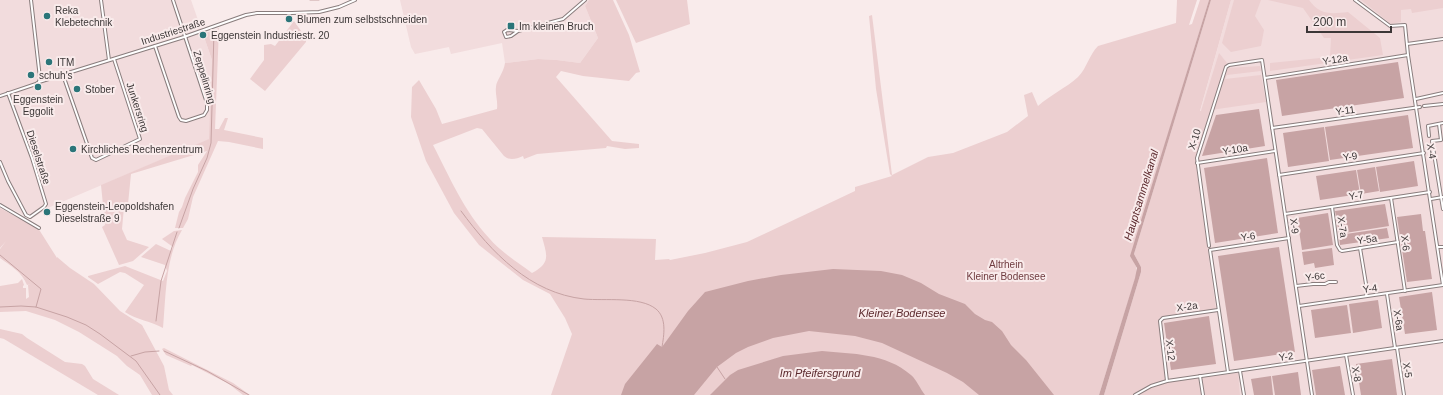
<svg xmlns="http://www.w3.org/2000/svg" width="1443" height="395" font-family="Arial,sans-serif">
  <rect width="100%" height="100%" fill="#f9ebeb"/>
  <!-- built -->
  <g fill="#f2dcdd">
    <polygon points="0,0 191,0 212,60 210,139 50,207 31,219 0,203"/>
    <polygon points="400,0 589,0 585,6 598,38 580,63 557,60 538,59 505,63 502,43 451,54 449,47 415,54 411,47"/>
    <polygon points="1231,0 1443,0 1443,395 1115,395 1200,112"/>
  </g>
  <!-- green -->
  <g fill="#eccfd0">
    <path d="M589,0H613L629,35L640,72L636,73L629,81L583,76L561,71L556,77L612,141L639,144V148L625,149L607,146L606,148L537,154L524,159L523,156C516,159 510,161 504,156L482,129L477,128L433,145C449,176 464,211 489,238C501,252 517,262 532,273C551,263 547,255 542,237L656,239L655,260L669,259L670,260L705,253L747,242L855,191V187L892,176L890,174L876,89L869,16L872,15L892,175L928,157L953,153L1007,132L1028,116L1024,95L1032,92L1038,106C1050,95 1066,88 1078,77C1087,68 1089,55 1098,46L1176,23L1177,0H1197L1189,25L1192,24L1200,0H1209L1131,256L1136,266L1137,273L1099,395H551L572,334L565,318L550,294L523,280L479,245L454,213L426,161L411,117L412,87L419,80L436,109L442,124L497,109C498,101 495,94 496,87C496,81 504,72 505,63L538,59L557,60L580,63L598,38L585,6Z"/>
    <polygon points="616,0 687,0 690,24 636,43"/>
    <polygon points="1211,0 1231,0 1200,111 1201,111 1219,53 1227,63 1227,68 1260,66 1261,71 1227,75 1225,79 1261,75 1266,102 1211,110 1195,158 1216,309 1159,318 1167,382 1238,373 1240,395 1104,395 1141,272 1141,267 1134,254 1138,241"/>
    <polygon points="1234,0 1261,0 1255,16 1264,30 1261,46 1231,52 1222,43"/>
    <path d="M1268,0H1309C1320,15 1330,14 1348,12L1380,38L1383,55L1270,71V63L1330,57L1331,38H1324L1303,8Z"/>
    <polygon points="1361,0 1443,0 1443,8 1412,13 1411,9 1401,10 1401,22 1391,24"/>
    <polygon points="294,21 306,38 306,42 265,91 250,79 264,60 264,45 271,44 275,46"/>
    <polygon points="219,28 215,129 219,129 225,118 228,118 224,130 263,138 263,149 229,142 218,141 193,197 188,219 183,228 175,228 179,212 182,207 185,198 198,172 198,165 207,151 131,174 128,204 124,207 122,229 127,240 149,247 133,261 119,265 102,227 105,225 101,185 209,139 212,60 203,34"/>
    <path d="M0,208L38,228L57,258V257L70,268L94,284L120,311L142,325L164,366L169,390L173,395H152L140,375L127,366L117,356L79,332L55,320L26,311L0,312V286L18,283L22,279L24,285L23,286V288H26V299L29,297L28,285L31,284L27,285C22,272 11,266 0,258V249L6,241L0,248Z"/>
    <path d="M182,230C165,258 166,296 163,328C151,321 137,320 125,312L144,285L125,273L120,272L98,284L88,277V276L125,266L163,281L167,271L165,265L141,257L156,244L171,251L173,247L162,239L174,231Z"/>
    <polygon points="0,329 22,334 27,338 65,362 82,364 85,366 93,379 119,395 98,395 4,339 0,338"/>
    <polygon points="164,348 233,383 250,395 243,395 229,384 192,365 191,366 166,355 162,349"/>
  </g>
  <!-- water -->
  <g fill="#c7a3a4">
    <polygon points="1209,0 1211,0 1138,241 1134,254 1141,267 1141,272 1104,395 1099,395 1135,278 1137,268 1130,256"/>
    <polygon points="1398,62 1404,98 1282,116 1276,80"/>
    <polygon points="1259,109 1265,146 1202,156 1216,115"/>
    <polygon points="1408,115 1413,148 1330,160 1325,127"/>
    <polygon points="1324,127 1329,161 1288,167 1283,133"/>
    <polygon points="1267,158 1278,233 1215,243 1204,168"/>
    <polygon points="1414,161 1418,186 1380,192 1376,167"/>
    <polygon points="1375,167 1379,191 1361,194 1357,170"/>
    <polygon points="1356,170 1360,194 1320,200 1316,176"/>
    <polygon points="1385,204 1389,226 1339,234 1335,211"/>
    <polygon points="1328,213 1333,245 1302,250 1297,218"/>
    <polygon points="1421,214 1423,231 1425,231 1432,279 1407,282 1397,217"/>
    <polygon points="1387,228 1389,238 1340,245 1339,235"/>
    <polygon points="1279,247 1295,352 1234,361 1218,256"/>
    <polygon points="1332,248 1334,265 1315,268 1314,263 1304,265 1302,252"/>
    <polygon points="833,269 881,271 902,275 921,283 939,294 965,304 975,314 985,320 992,322 1002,331 1011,345 1026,360 1054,395 979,395 963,382 947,373 882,343 855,336 809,331 773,338 748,347 736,353 717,367 694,395 621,395 625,384 657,344 662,347 688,311 705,292 748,281 781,275"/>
    <polygon points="1432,292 1437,330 1405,334 1399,297"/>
    <polygon points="1378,300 1382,328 1353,333 1349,304"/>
    <polygon points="1347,305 1351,333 1315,338 1311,310"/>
    <polygon points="1209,316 1216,364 1171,370 1164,323"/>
    <path d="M822,351C852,354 886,353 911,375C917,380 920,389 925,395H710L730,375L738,370L783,356Z"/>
    <polygon points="1392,359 1397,395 1361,395 1356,364"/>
    <polygon points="1340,366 1345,395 1316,395 1312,370"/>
    <polygon points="1298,372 1301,395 1275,395 1272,376"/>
    <polygon points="1271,376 1273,395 1254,395 1251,379"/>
  </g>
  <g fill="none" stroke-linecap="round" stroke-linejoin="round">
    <!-- stream -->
    <g stroke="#c7a3a4" stroke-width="1">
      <polyline points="310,0 319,0"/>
      <path d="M461,211C492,253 530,293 584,299C605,301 640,296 656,309C667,318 664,335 662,347"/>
      <polyline points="179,228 193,189 207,158 211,143 214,31"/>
      <polyline points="0,255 41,289 36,307"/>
      <polyline points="0,307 21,306 36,307 67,317 86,325 100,334 136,361 160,395"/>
      <polyline points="156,321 161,281 177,232"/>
      <polyline points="164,351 207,371 249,395"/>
      <polyline points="131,356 145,352 159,351"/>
      <polyline points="717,367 725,379"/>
    </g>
    <defs>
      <g id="minor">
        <polyline points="31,0 40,78 39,82"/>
        <polyline points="101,0 109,60"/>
        <polyline points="1355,0 1390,26 1405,25 1408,55 1443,285"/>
        <polyline points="518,31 511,36 506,37 504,32 507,30 518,31 563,19 585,0"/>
        <polyline points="1407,44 1443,39"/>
        <polyline points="155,46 179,117 181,120 186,121 204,115 207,110 207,103 173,0"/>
        <polyline points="63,75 92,158 96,160 140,139 114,59"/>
        <polyline points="1265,78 1408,55"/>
        <polyline points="0,96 36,84 39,82 184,37 246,15 257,13 292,13 319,12 339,7 355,0"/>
        <polyline points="1416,99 1443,93"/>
        <polyline points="1424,106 1443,104"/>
        <polyline points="1439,124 1441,140 1432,141 1443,209"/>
        <polyline points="1272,128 1420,107"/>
        <polyline points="1429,136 1428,126 1443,123"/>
        <polyline points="0,162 8,181 26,215 30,217 44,207 46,204 32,158 8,93"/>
        <polyline points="1197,163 1275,151"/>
        <polyline points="1279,175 1424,153"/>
        <polyline points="1391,198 1405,291"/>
        <polyline points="1431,199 1443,197"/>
        <polyline points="0,205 39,228"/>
        <polyline points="1332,207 1337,245 1340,250 1342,251 1398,242"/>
        <polyline points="1285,214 1430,192"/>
        <polyline points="1209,246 1197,158 1226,67 1229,65 1262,60 1312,395"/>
        <polyline points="1438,247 1443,247"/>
        <polyline points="1360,248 1367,290 1366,296"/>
        <polyline points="1296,286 1313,284 1325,284 1329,282 1336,282"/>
        <polyline points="1387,294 1395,348"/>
        <polyline points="1299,306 1443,285"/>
        <polyline points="1397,348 1404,395"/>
        <polyline points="1346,355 1353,395"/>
        <polyline points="1240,371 1244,395"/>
        <polyline points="1228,372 1210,250 1289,238"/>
        <polyline points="1200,376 1203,395"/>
        <polyline points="1167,381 1160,321 1163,318 1218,310"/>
        <polyline points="1135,395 1151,386 1167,381 1443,341"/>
      </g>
    </defs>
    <!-- minor casing -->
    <use href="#minor" stroke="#897d7d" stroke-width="4"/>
    <!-- minor -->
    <use href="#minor" stroke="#fff" stroke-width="2"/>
  </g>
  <!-- markers -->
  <g fill="#2b7579" stroke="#f9ebeb" stroke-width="1.5">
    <circle cx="47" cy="16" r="4"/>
    <circle cx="289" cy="19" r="4"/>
    <rect x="507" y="22" width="8" height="8" rx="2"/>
    <circle cx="203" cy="35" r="4"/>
    <circle cx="49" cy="62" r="4"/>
    <circle cx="31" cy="75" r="4"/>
    <circle cx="38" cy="87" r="4"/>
    <circle cx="77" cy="89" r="4"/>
    <circle cx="73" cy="149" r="4"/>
    <circle cx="47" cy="212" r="4"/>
  </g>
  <g text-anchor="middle" stroke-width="4" stroke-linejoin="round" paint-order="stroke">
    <!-- poi labels -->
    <g font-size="10" fill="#3c3737" stroke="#f9ebeb" text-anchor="start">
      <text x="55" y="14">Reka<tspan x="55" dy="12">Klebetechnik</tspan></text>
      <text x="297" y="23">Blumen zum selbstschneiden</text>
      <text x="519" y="30">Im kleinen Bruch</text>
      <text x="211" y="39">Eggenstein Industriestr. 20</text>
      <text x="57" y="66">ITM</text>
      <text x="39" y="79">schuh's</text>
      <text x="85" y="93">Stober</text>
      <text x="38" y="103" text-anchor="middle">Eggenstein<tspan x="38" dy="12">Eggolit</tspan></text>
      <text x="81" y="153">Kirchliches Rechenzentrum</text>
      <text x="55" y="210">Eggenstein-Leopoldshafen<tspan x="55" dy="12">Dieselstraße 9</tspan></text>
    </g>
    <!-- street labels -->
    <g font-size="10" fill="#3c3737" stroke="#f9ebeb">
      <text transform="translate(173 31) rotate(-18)" y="4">Industriestraße</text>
      <text transform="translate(1335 59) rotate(-9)" y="4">Y-12a</text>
      <text transform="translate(205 77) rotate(73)" y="4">Zeppelinring</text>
      <text transform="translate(138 107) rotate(72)" y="4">Junkersring</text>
      <text transform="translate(1345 110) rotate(-8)" y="4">Y-11</text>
      <text transform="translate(1194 139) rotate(-72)" y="4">X-10</text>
      <text transform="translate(1235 149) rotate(-9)" y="4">Y-10a</text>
      <text transform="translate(1432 151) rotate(81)" y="4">X-4</text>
      <text transform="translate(1350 156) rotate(-9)" y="4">Y-9</text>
      <text transform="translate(39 157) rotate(72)" y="4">Dieselstraße</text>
      <text transform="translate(1356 195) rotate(-8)" y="4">Y-7</text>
      <text transform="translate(1295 226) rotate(82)" y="4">X-9</text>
      <text transform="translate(1343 227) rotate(82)" y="4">X-7a</text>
      <text transform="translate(1248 236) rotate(-8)" y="4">Y-6</text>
      <text transform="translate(1367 239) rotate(-8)" y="4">Y-5a</text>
      <text transform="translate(1406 243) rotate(82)" y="4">X-6</text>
      <text transform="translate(1315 276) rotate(-8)" y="4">Y-6c</text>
      <text transform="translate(1370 288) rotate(-8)" y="4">Y-4</text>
      <text transform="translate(1187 306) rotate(-8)" y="4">X-2a</text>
      <text transform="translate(1399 320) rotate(81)" y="4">X-6a</text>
      <text transform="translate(1171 350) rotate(83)" y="4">X-12</text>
      <text transform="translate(1286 356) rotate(-8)" y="4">Y-2</text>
      <text transform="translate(1408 370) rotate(81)" y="4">X-5</text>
      <text transform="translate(1357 374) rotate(81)" y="4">X-8</text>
    </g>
    <!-- park labels -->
    <g font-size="10" fill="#6f3b3f" stroke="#f9ebeb">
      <text x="1006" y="268">Altrhein<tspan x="1006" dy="12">Kleiner Bodensee</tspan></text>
    </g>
    <!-- water labels -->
    <g font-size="11" font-style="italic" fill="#5c2a2e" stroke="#f9ebeb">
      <text transform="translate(1141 195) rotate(-73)" y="4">Hauptsammelkanal</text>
      <text x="902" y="317">Kleiner Bodensee</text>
      <text x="820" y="377">Im Pfeifersgrund</text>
    </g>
  </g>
  <!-- scale -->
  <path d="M1307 26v6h84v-6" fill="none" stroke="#3c3737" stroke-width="2"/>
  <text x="1313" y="26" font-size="12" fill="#3c3737" stroke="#f9ebeb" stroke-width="3" paint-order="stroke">200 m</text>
</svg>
